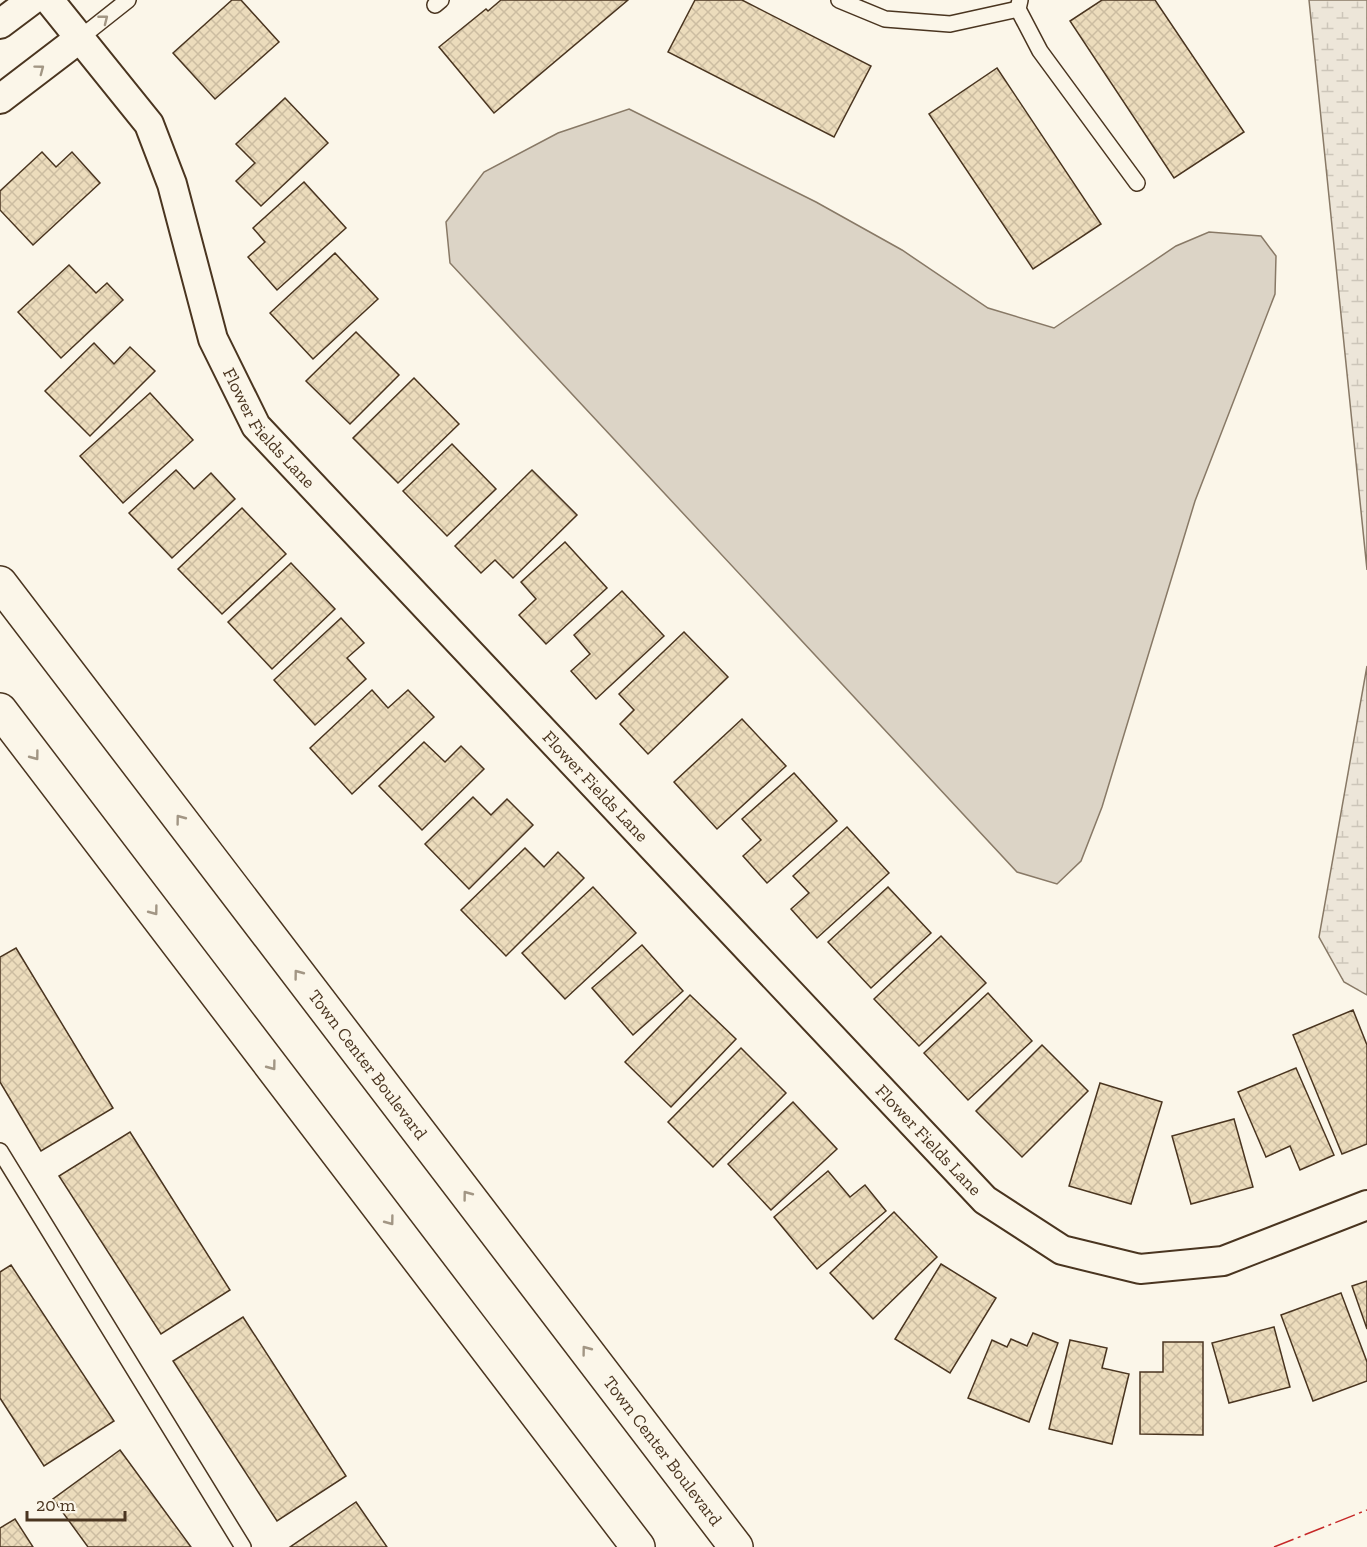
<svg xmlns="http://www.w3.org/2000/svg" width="1367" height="1547" font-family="'Zilla Slab',serif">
  <defs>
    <pattern id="wetland-marsh" width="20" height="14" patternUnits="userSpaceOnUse" patternTransform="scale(1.5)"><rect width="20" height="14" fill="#ede6d9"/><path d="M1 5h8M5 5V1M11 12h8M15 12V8" fill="none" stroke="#cdc6ba"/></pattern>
    <pattern id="building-cross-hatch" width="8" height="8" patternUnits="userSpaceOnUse" patternTransform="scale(1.5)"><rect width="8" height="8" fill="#ecdcbc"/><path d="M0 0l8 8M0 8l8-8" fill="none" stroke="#ccbda1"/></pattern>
  </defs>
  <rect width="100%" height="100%" fill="#fbf6e9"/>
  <!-- wetland -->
  <g fill="url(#wetland-marsh)" stroke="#887966" stroke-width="1.5">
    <polygon points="1309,0 1367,0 1367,570"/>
    <polygon points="1367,666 1367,995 1344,982 1319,937"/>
  </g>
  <!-- water -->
  <polygon fill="#dcd4c6" stroke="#887966" stroke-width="1.5" points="629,109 816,202 902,250 988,308 1054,328 1176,246 1209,232 1261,236 1276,256 1275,294 1195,501 1102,807 1081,861 1057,884 1017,872 450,263 446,222 484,172 558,133"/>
  <!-- building -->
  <g fill="url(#building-cross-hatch)" stroke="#4a3520" stroke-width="1.5">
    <polygon points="232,0 241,0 279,42 215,99 173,53"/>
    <polygon points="501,0 628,0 494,113 439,47 486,9 488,11"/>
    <polygon points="695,0 742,0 871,66 834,137 668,52"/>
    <polygon points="1102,0 1155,0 1244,132 1174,178 1070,21"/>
    <polygon points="997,68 1101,224 1033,269 929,114"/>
    <polygon points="285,98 328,143 261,206 236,181 255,163 236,144"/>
    <polygon points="42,152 56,167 72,152 100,183 33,245 0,210 0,191"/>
    <polygon points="304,182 346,228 277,290 248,257 265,242 253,228"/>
    <polygon points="335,253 378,299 313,359 270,313"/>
    <polygon points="69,265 96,293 107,283 123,300 61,358 18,312"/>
    <polygon points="356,332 399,375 350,424 306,381"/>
    <polygon points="94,343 114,364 130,347 155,371 90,436 45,391"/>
    <polygon points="414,378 459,424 398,483 353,438"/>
    <polygon points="150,393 193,440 123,503 80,456"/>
    <polygon points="452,444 496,489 447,536 403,491"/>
    <polygon points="176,470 194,489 211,473 235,499 172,558 129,513"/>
    <polygon points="532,470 577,515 513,578 495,560 481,573 455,546"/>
    <polygon points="242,508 286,554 222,614 178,569"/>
    <polygon points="565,542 607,588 546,644 519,615 536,599 521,582"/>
    <polygon points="291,563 335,609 272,669 228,622"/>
    <polygon points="622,591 664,636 596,699 571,671 590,654 574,635"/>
    <polygon points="341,618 364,643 347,658 366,679 315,725 274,680"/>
    <polygon points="684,632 728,677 648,754 620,724 634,710 619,694"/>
    <polygon points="372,690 388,708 408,690 434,717 352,794 310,748"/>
    <polygon points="742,719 786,766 717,829 674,782"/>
    <polygon points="424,742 445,762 461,746 484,769 422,830 379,786"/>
    <polygon points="794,773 837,821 767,883 743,856 761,840 742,819"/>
    <polygon points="473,797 491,815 507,799 533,825 469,889 425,844"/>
    <polygon points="847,827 889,873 817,938 791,909 809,893 793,876"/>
    <polygon points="525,848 544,867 558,852 584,878 506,956 461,910"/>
    <polygon points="593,887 636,933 565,999 522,953"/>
    <polygon points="888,887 931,933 871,988 828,942"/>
    <polygon points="941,936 986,983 919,1046 874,999"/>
    <polygon points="642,945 683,991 633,1035 592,988"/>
    <polygon points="16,948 113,1108 41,1151 0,1082 0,957"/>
    <polygon points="988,993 1032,1041 968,1100 924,1053"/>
    <polygon points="690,995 736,1039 671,1107 625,1062"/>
    <polygon points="1353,1010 1367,1045 1367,1144 1342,1154 1293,1035"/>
    <polygon points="1042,1045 1088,1091 1022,1157 976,1111"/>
    <polygon points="741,1048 786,1093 713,1167 668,1122"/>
    <polygon points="1296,1068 1334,1155 1300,1170 1290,1146 1266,1157 1238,1092"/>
    <polygon points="1100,1083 1162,1102 1131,1204 1069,1186"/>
    <polygon points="793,1102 837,1149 771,1210 728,1164"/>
    <polygon points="1234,1119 1253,1187 1191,1204 1172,1136"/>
    <polygon points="130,1132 230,1290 161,1334 59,1176"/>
    <polygon points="828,1171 850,1197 865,1185 886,1211 817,1269 774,1217"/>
    <polygon points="894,1212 937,1257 873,1319 830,1273"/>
    <polygon points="941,1264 996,1298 950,1373 895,1339"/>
    <polygon points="11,1265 114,1421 44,1466 0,1398 0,1272"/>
    <polygon points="1367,1281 1367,1329 1352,1286"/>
    <polygon points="1341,1293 1367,1362 1367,1381 1313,1401 1281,1315"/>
    <polygon points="243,1317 346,1476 277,1521 173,1361"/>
    <polygon points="1274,1327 1290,1387 1229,1403 1212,1343"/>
    <polygon points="1033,1333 1058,1343 1029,1422 968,1398 992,1340 1007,1347 1011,1339 1027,1346"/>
    <polygon points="1070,1340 1107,1348 1102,1368 1129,1374 1112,1444 1049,1429"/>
    <polygon points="1163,1342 1203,1342 1203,1435 1140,1434 1140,1372 1163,1372"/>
    <polygon points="120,1450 191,1547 88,1547 53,1499"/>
    <polygon points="356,1502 387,1547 290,1547"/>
    <polygon points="15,1519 33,1547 0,1547 0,1528"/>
  </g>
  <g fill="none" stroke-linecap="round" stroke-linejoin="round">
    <defs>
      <g id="service">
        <polyline points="839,0 885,19 950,24 1018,9"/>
        <polyline points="1020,0 1018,9 1040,51 1137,183"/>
        <polyline points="435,5 441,0"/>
        <polyline points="80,38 128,0"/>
        <polyline points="0,1151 243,1547"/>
      </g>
      <g id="minor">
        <path id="s1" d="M49,0L149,124L172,184L213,339L256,426L985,1200L1062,1250L1140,1269L1223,1261L1367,1205"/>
        <polyline points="0,24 32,0"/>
        <polyline points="0,99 80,38"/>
      </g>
      <g id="secondary">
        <path id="s2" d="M0,583L736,1547"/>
        <polyline points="0,710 638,1547"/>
      </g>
    </defs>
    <!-- service casing -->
    <use href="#service" stroke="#4a3520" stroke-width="18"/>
    <!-- minor casing -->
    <use href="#minor" stroke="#4a3520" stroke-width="32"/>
    <!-- secondary casing -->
    <use href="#secondary" stroke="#4a3520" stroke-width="36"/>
    <!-- service -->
    <use href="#service" stroke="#fbf6e9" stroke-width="15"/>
    <!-- minor -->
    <use href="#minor" stroke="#fbf6e9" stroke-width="28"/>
    <!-- secondary -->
    <use href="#secondary" stroke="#fbf6e9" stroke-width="33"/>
    <!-- power -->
    <polyline stroke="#c62828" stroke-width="1.5" stroke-dasharray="21 4.5 3 4.5" stroke-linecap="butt" points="1274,1547 1367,1510"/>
  </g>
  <!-- one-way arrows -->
  <defs><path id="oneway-chevron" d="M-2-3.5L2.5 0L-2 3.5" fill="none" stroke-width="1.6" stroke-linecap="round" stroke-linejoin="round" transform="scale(1.5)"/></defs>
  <g stroke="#a29684">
    <use href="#oneway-chevron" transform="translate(104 19) rotate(-38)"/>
    <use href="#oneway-chevron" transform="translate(40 69) rotate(-37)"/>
    <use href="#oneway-chevron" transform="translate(35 756) rotate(53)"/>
    <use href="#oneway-chevron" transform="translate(180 819) rotate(-127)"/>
    <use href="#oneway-chevron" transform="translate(154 911) rotate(53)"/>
    <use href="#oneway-chevron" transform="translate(298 974) rotate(-127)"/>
    <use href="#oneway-chevron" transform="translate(272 1066) rotate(53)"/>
    <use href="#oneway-chevron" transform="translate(467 1195) rotate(-127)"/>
    <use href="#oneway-chevron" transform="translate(390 1221) rotate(53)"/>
    <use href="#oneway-chevron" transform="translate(586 1350) rotate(-127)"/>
  </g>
  <g text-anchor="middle" stroke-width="4.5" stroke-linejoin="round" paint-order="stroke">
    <!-- street labels -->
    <g font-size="18" fill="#4a3520" stroke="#fbf6e9">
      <text dy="6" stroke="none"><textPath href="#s1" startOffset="490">Flower Fields Lane</textPath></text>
      <text dy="6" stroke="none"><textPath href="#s1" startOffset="976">Flower Fields Lane</textPath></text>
      <text dy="6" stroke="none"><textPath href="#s2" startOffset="606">Town Center Boulevard</textPath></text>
      <text dy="6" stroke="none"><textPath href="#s1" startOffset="1462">Flower Fields Lane</textPath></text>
      <text dy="6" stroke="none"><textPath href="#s2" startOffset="1092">Town Center Boulevard</textPath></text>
    </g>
  </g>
  <!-- scale -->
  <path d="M27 1511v9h98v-9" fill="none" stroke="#4a3520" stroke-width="3"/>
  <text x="36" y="1511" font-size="18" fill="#4a3520" stroke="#fbf6e9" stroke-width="4.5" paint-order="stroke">20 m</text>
</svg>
